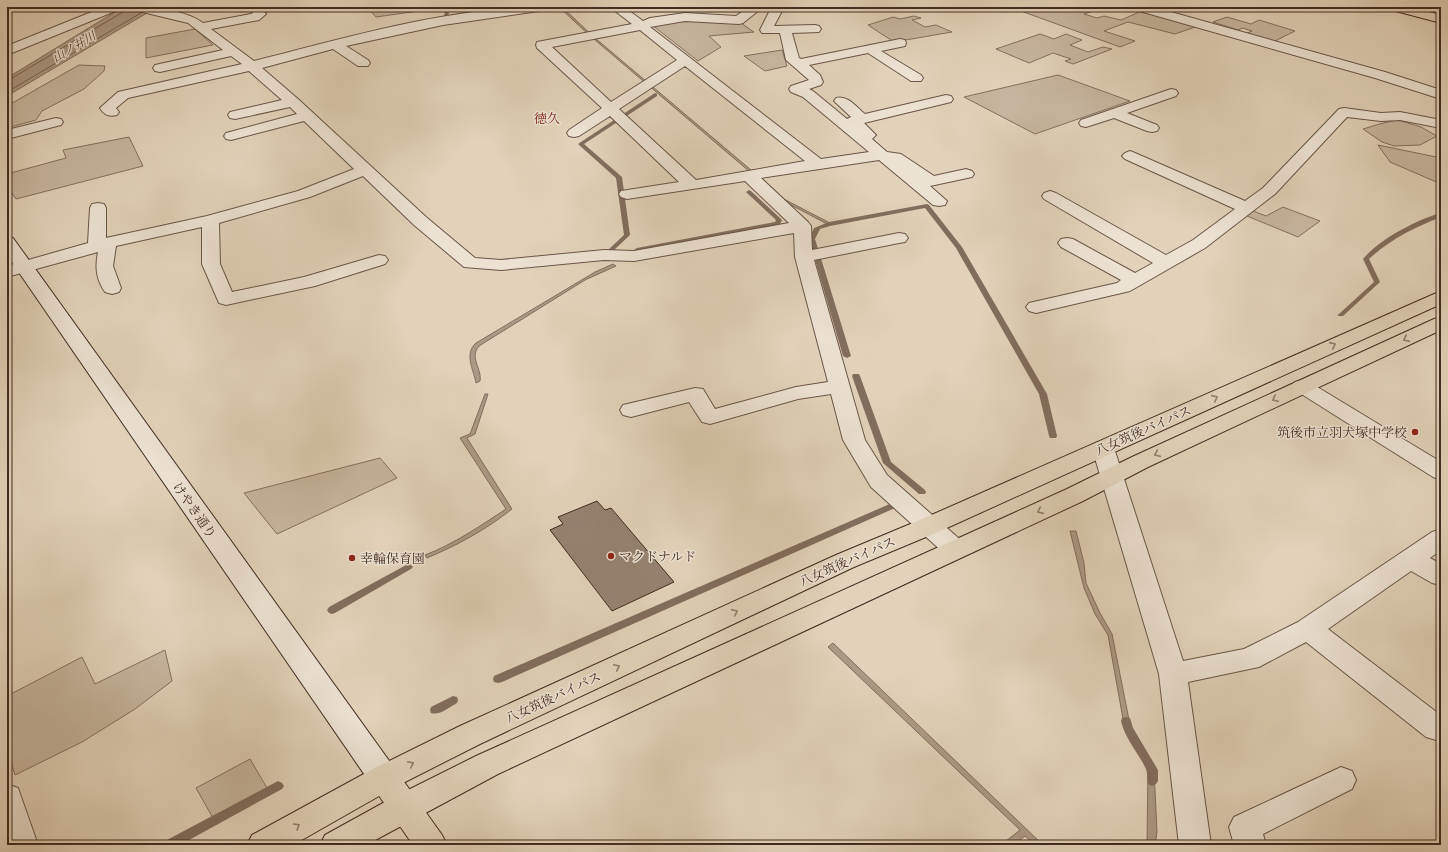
<svg xmlns="http://www.w3.org/2000/svg" width="1448" height="852" font-family="Cardo,'Noto Serif JP',serif">
  <rect width="100%" height="100%" fill="#e2d2b9"/>
  <filter id="stains"><feTurbulence type="fractalNoise" baseFrequency=".005" numOctaves="4"/><feColorMatrix values="0 0 0 0 .2 0 0 0 0 .09 0 0 0 0 .02 0 0 0 .5 -.17"/></filter>
  <radialGradient id="worn" r=".72"><stop offset=".6" stop-color="#630" stop-opacity="0"/><stop offset="1" stop-color="#630" stop-opacity=".3"/></radialGradient>
  <!-- green -->
  <g fill="#c7b69f" stroke="#857060">
    <polygon points="367,7 439,7 440,8 376,17"/>
    <polygon points="1028,7 1107,7 1084,14 1097,18 1104,16 1121,20 1144,10 1198,26 1175,34 1128,22 1104,31 1135,41 1120,47 1021,11"/>
    <polygon points="914,16 921,18 912,20 925,27 936,25 952,32 894,42 868,25 893,17 900,19"/>
    <polygon points="1227,17 1251,24 1259,20 1295,31 1271,43 1243,35 1252,31 1243,28 1238,30 1213,22"/>
    <polygon points="674,20 738,21 754,32 709,36 721,47 698,61 652,25"/>
    <polygon points="195,29 213,45 146,58 146,38"/>
    <polygon points="1040,34 1054,39 1066,34 1082,40 1070,45 1088,52 1103,47 1112,49 1073,64 1065,61 1071,59 1053,53 1029,63 996,49"/>
    <polygon points="782,50 787,66 765,71 744,56"/>
    <polygon points="79,65 105,66 104,71 84,89 42,111 36,120 7,128 7,106"/>
    <polygon points="1058,75 1130,101 1035,134 964,97"/>
    <polygon points="1398,120 1421,127 1437,136 1420,145 1394,146 1382,142 1363,129 1383,123"/>
    <polygon points="129,137 143,166 16,199 7,186 7,174 66,158 63,150"/>
    <polygon points="1378,145 1441,158 1441,184 1390,162"/>
    <polygon points="1283,207 1320,221 1298,237 1247,216 1253,211 1266,216"/>
    <polygon points="380,458 397,478 277,534 244,493"/>
    <polygon points="165,650 172,681 135,709 82,742 15,775 7,750 7,696 82,657 95,684"/>
    <polygon points="250,759 267,788 213,818 196,788"/>
  </g>
  <!-- water -->
  <g fill="#ac9985" stroke="#826d5d">
    <polygon points="123,7 157,7 7,96 7,78"/>
    <polygon points="559,7 562,7 595,38 751,170 778,196 830,223 827,224 776,197 750,172 588,34"/>
    <path d="M613,264L616,266L585,280L479,346C469,358 482,368 480,381L476,383C473,368 464,354 476,343L595,272Z"/>
    <path d="M485,394H488L475,434L467,438L512,509C487,529 458,545 427,558L425,555C454,544 480,526 506,509L460,438L470,434Z"/>
    <polygon points="1070,531 1076,531 1084,563 1086,583 1100,613 1112,634 1131,730 1125,730 1108,635 1095,614 1084,588"/>
    <polygon points="833,643 1043,845 1035,845 1025,836 1013,845 1001,845 1020,830 828,647"/>
    <polygon points="1148,769 1154,770 1157,832 1155,845 1147,845"/>
  </g>
  <g fill="none" stroke-linecap="round" stroke-linejoin="round">
    <!-- shore -->
    <g stroke="#786253" stroke-width="1">
      <polyline points="7,81 123,12 125,7"/>
      <polyline points="7,92 141,13"/>
    </g>
    <!-- stream -->
    <g fill="#826d5d" fill-rule="evenodd">
      <polygon points="440,7 444,7 449,13 447,18 443,17 445,13"/>
      <polygon points="655,93 657,94 657,96 584,144 622,177 630,235 612,252 608,252 608,250 624,235 616,178 578,144"/>
      <polygon points="749,190 751,191 781,219 782,220 780,224 637,252 634,250 637,248 775,222 776,220 747,193 746,192"/>
      <polygon points="927,204 929,205 962,247 1047,394 1057,436 1056,438 1050,438 1049,436 1039,394 956,248 925,208 830,226 820,229 815,239 851,356 847,358 843,356 809,239 814,228 829,222"/>
      <path d="M1441,213V217C1415,227 1389,240 1369,259L1380,282L1343,316H1339L1337,315L1339,314L1374,282L1363,259C1380,239 1416,220 1441,213Z"/>
      <polygon points="853,374 859,374 860,376 891,462 925,490 926,492 925,494 919,494 883,463 852,376"/>
      <polygon points="892,503 895,504 896,506 895,508 502,682 498,683 494,682 493,679 494,676"/>
      <polygon points="408,564 411,565 413,567 411,569 335,613 332,614 329,613 327,610 329,607"/>
      <path d="M453,696L457,697L458,700L457,703C450,707 439,716 431,713L430,710L431,707Z"/>
      <path d="M1126,717L1130,718L1133,728L1158,770V781L1156,784L1152,786L1148,784C1146,779 1148,774 1146,769C1138,752 1125,739 1121,721L1122,718Z"/>
      <polygon points="278,781 282,783 284,786 282,789 180,845 163,845 165,841"/>
    </g>
  </g>
  <!-- building -->
  <polygon fill="#968270" stroke="#432b21" points="597,501 605,510 611,508 674,582 612,611 550,530 563,524 558,517"/>
  <g fill="none" stroke-linecap="round" stroke-linejoin="round">
    <defs>
      <g id="street">
        <polygon points="104,7 120,7 118,10 7,55 7,46"/>
        <path d="M132,7C153,7 186,10 203,23L251,14L253,13L247,7H260L266,14L259,20L211,29L254,61C346,38 449,7 545,7L543,10L539,11L443,25L346,46L368,60L370,63L368,66H358L333,49L262,68L298,99L426,217L475,258L501,260L604,250L634,251L789,223L745,181L627,199L621,197L619,194L621,191L679,182L610,116L579,136L574,137L569,136L567,133L569,130L602,108L537,48L536,45L537,42L632,24L610,7H624L643,21L650,18L685,13L736,16L749,7H763L743,23L739,24L685,21L650,27L821,159L869,152L803,97L791,92L789,89L791,86L809,80L786,60L780,33H762L760,30L771,8L772,7H784L774,26L815,25L819,26L821,29L819,32L792,33L799,58L801,59L900,39L905,40L906,43L905,46L881,51L921,75L923,78L921,81H911L868,53L809,65L820,75L823,82L821,85L809,89L813,91L847,119L851,117L834,101L836,98C848,95 856,107 865,114L946,95L951,96L953,99L951,102L864,123L876,135L872,139L887,152L901,154L934,176L966,169L972,171L974,174L972,177L930,186L947,201L945,205L939,206L933,205L879,160L761,178L808,222L811,226L812,250L899,233L905,234L908,238L905,242L899,243L814,260L865,440L887,475L964,543L967,549L964,555L955,558L946,555L871,487L843,440L831,394L798,399L710,424L702,422L689,402L631,417L623,415L620,410L623,405L695,388L703,389L715,409L796,387L828,382L795,257L794,233L634,261L604,260L501,270L464,267L414,225L363,176L310,197L219,223L220,264L232,292L304,277L379,255L385,256L388,260L385,264L315,286L226,305L219,303L202,264V227L116,246L113,266L121,288L119,292L112,294L105,292C96,279 95,267 98,252L7,277V266L88,243L90,208L92,204L98,203L104,204L106,208V238L207,216L298,191L354,169L304,121L231,140L226,139L224,136L226,133L297,114L290,107L235,119L230,118L228,115L230,112L282,100L249,71L128,98L116,108L119,112L117,115C109,117 104,115 100,108L118,92L242,64L231,56L160,72L155,71L153,68L155,65L223,50L188,23L134,10ZM640,30L677,60L611,102L552,47ZM685,66L805,161L696,180L619,109Z"/>
        <polygon points="1134,7 1153,7 1385,72 1441,90 1441,99 1375,78 1136,10"/>
        <polygon points="1171,89 1176,90 1178,93 1176,96 1127,113 1157,125 1159,128 1157,131 1152,132 1147,131 1114,118 1086,127 1081,126 1079,123 1081,120"/>
        <polygon points="1344,108 1381,113 1400,112 1441,120 1441,128 1400,120 1381,121 1347,117 1275,194 1205,248 1130,291 1036,313 1029,311 1026,307 1029,303 1117,283 1121,280 1061,247 1058,243 1061,239 1067,238 1073,239 1135,273 1153,263 1044,199 1042,196 1044,193 1050,191 1056,193 1166,255 1193,240 1235,209 1125,159 1122,156 1125,153 1130,151 1135,153 1245,201 1263,188 1339,109"/>
        <polygon points="56,118 61,119 63,122 61,125 7,139 7,130"/>
        <polygon points="1302,380 1309,382 1441,462 1441,480 1433,477 1295,390 1291,386 1295,382"/>
        <polygon points="1103,441 1111,443 1114,448 1183,661 1244,649 1298,622 1432,532 1441,529 1441,550 1430,558 1441,564 1441,585 1432,583 1411,571 1328,629 1439,714 1441,713 1441,739 1436,740 1426,737 1306,642 1259,667 1188,682 1211,845 1179,845 1159,674 1092,448 1095,443"/>
        <polygon points="1341,767 1352,771 1356,780 1352,789 1263,834 1266,845 1234,845 1229,827 1234,817"/>
        <polygon points="7,784 18,788 38,845 7,845"/>
      </g>
      <polygon id="secondary" points="7,237 13,238 395,769 399,778 395,787 384,791 373,787 7,255"/>
      <polygon id="primary" points="384,765 395,769 442,835 447,845 413,845 373,787 369,778 373,769"/>
      <g id="highway">
        <polygon points="1390,7 1410,7 1441,15 1441,23 1392,10"/>
        <polygon points="1441,291 1441,304 938,532 854,567 480,744 395,787 293,845 247,845 252,835 373,769 460,726 836,555 920,520"/>
        <polygon points="1441,317 1441,330 1148,467 1083,501 498,774 366,845 320,845 325,835 394,797 476,756 1067,489 1132,457 1434,319"/>
      </g>
    </defs>
    <!-- street casing -->
    <use href="#street" stroke="#6b5547" stroke-width="2"/>
    <!-- secondary casing -->
    <use href="#secondary" stroke="#432b21" stroke-width="2"/>
    <!-- primary casing -->
    <use href="#primary" stroke="#432b21" stroke-width="2"/>
    <!-- highway casing -->
    <use href="#highway" stroke="#432b21" stroke-width="2"/>
    <!-- street -->
    <use href="#street" fill="#ece2d2" fill-rule="evenodd"/>
    <!-- secondary -->
    <use href="#secondary" fill="#ece2d2" fill-rule="evenodd"/>
    <!-- primary -->
    <use href="#primary" fill="#e2d2b9" fill-rule="evenodd"/>
    <!-- highway -->
    <use href="#highway" fill="#e2d2b9" fill-rule="evenodd"/>
  </g>
  <!-- one-way arrows -->
  <defs><path id="oneway-chevron" d="M-2-3.5L2.5 0L-2 3.5" fill="none" stroke-width="1.6" stroke-linecap="round" stroke-linejoin="round"/></defs>
  <g stroke="#927e6d">
    <use href="#oneway-chevron" transform="translate(1406 339) rotate(155)"/>
    <use href="#oneway-chevron" transform="translate(1333 345) rotate(-24)"/>
    <use href="#oneway-chevron" transform="translate(1215 398) rotate(-24)"/>
    <use href="#oneway-chevron" transform="translate(1275 399) rotate(155)"/>
    <use href="#oneway-chevron" transform="translate(1157 454) rotate(155)"/>
    <use href="#oneway-chevron" transform="translate(1040 511) rotate(156)"/>
    <use href="#oneway-chevron" transform="translate(735 612) rotate(-25)"/>
    <use href="#oneway-chevron" transform="translate(617 667) rotate(-25)"/>
    <use href="#oneway-chevron" transform="translate(411 764) rotate(-26)"/>
    <use href="#oneway-chevron" transform="translate(297 826) rotate(-30)"/>
  </g>
  <!-- markers -->
  <g fill="#8f2418" stroke="#ece2d2" stroke-width="1.5">
    <circle cx="1415" cy="432" r="4"/>
    <circle cx="611" cy="556" r="4"/>
    <circle cx="352" cy="558" r="4"/>
  </g>
  <g text-anchor="middle" stroke-width="3" stroke-linejoin="round" paint-order="stroke">
    <!-- far-water labels -->
    <g font-size="12" font-style="italic" fill="#5d463a" stroke="#ece2d2">
      <text transform="translate(74 47) rotate(-31)" y="4">山ノ井川</text>
    </g>
    <!-- far-quarter labels -->
    <g font-size="13" fill="#7a1f14" stroke="#ece2d2">
      <text x="547" y="123">徳久</text>
    </g>
    <!-- street labels -->
    <g font-size="13" fill="#432b21" stroke="#ece2d2">
      <text transform="translate(1143 430) rotate(-24)" y="5">八女筑後バイパス</text>
      <text transform="translate(195 510) rotate(55)" y="5">けやき通り</text>
      <text transform="translate(847 561) rotate(-24)" y="5">八女筑後バイパス</text>
      <text transform="translate(553 697) rotate(-25)" y="5">八女筑後バイパス</text>
    </g>
    <!-- poi labels -->
    <g font-size="13" fill="#432b21" stroke="#ece2d2" text-anchor="start">
      <text x="1407" y="437" text-anchor="end">筑後市立羽犬塚中学校</text>
      <text x="619" y="561">マクドナルド</text>
      <text x="360" y="563">幸輪保育園</text>
    </g>
  </g>
  <!-- margin -->
  <rect width="1448" height="852" fill="none" stroke="#e2d2b9" stroke-width="24"/>
  <rect x="8" y="8" width="1432" height="836" fill="none" stroke="#432b21" stroke-width="2"/>
  <rect x="12" y="12" width="1424" height="828" fill="none" stroke="#432b21"/>
  <rect width="100%" height="100%" filter="url(#stains)"/>
  <rect width="100%" height="100%" fill="url(#worn)"/>
</svg>
